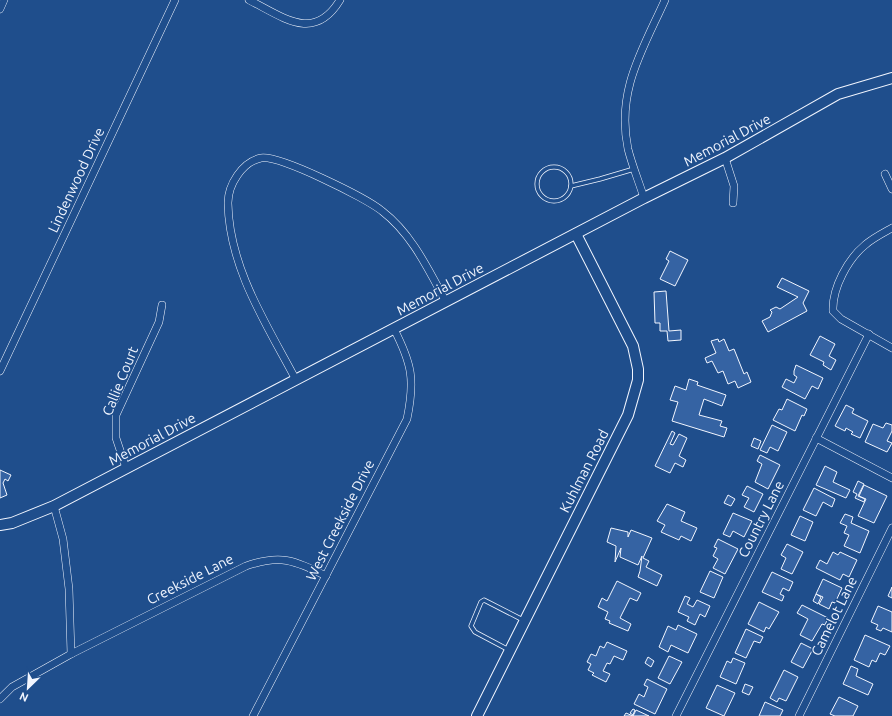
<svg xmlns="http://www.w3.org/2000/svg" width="892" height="716" font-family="Ubuntu,sans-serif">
  <rect width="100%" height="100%" fill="#1f4e8c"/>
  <!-- building -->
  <g fill="#3563a3" stroke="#f2f6ff">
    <polygon points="670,251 688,260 675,286 660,279 669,261 666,259"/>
    <polygon points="782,278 809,291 803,303 807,311 768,332 762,321 770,317 772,312 770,310 776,307 780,309 798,297 777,287"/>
    <polygon points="666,291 669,331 681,330 681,340 668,341 667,331 660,331 660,323 655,323 654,292"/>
    <polygon points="820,336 835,344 829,356 836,360 831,370 823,365 824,362 810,355"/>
    <polygon points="718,339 719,342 724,339 729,351 734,349 744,374 747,372 751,382 738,388 735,381 728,384 723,371 718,373 712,361 707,363 705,358 716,353 711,341"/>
    <polygon points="796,365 823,378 818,389 812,386 805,399 782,387 786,379 794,383 797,377 794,375 794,371"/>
    <polygon points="689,379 698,382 697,385 726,395 722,406 704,399 699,415 722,421 720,426 727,428 724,437 672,421 678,402 670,400 675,386 686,390"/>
    <polygon points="787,399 807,409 804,416 802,415 795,431 773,420 779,409 782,410"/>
    <polygon points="846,405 854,409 852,413 868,421 860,438 851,434 853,432 846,428 845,431 835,426"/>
    <polygon points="886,423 892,425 892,431 887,441 892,443 887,452 865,442 873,424 883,428"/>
    <polygon points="772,425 787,432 778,451 770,447 767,453 760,450"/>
    <polygon points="672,431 675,433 670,444 673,445 679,434 687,438 679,456 686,460 683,467 675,463 670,473 655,466"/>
    <polygon points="754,438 761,441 758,449 751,446"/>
    <polygon points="760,455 780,465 768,489 755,482 762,464 757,461"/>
    <polygon points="825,466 837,472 833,482 850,490 846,498 816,485"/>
    <polygon points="0,470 11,475 8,481 5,479 3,483 7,495 0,498"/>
    <polygon points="858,481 864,484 858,496 865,499 864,502 855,498 857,494 853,492"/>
    <polygon points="864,485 887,496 874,523 858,516 866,499 859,496"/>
    <polygon points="747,486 763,494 754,512 744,507 749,498 742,495"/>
    <polygon points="814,488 835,499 832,507 823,502 816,516 803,510"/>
    <polygon points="728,495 735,499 731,506 724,503"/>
    <polygon points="667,504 685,512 681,521 697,528 691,541 681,536 679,540 661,532 665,525 657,521"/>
    <polygon points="733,513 752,521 744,537 733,531 730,537 723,534"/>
    <polygon points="845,514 853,517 851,523 869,531 860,553 844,546 849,535 844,533 847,526 840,523"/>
    <polygon points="800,516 813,522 805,541 791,535"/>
    <polygon points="611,528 628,532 628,537 631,530 652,538 643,558 649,561 646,567 662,575 657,586 638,577 640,571 642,556 638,565 620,557 621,548 615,562 616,546 607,542"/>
    <polygon points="718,539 738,549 725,574 713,568 718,559 713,556 717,548 714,547"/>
    <polygon points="787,544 803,552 792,574 781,569 786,558 781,555"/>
    <polygon points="833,552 838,555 840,552 857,560 849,577 843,574 840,580 816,568 820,560 827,564"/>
    <polygon points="710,571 723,577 714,598 700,592"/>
    <polygon points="772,572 793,582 789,591 783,588 780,594 784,596 782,601 762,592"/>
    <polygon points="823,579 842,588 835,603 832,602 829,609 819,604 823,597 816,594"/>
    <polygon points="617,581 641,593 637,601 630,598 620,618 631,624 628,631 609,623 610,621 605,619 608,612 598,607 602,598 607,601"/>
    <polygon points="892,587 892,598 888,596"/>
    <polygon points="816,594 821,597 818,604 813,601"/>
    <polygon points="685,596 690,598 687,604 693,607 697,600 710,606 705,617 700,614 695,625 687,621 689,617 678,612"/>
    <polygon points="759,602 779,612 769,629 766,627 764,632 748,624"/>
    <polygon points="802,605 828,618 825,625 822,624 812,641 800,635 808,619 797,613"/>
    <polygon points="878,606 892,612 892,632 883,628 881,631 876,629 878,625 871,622"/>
    <polygon points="678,625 697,634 688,653 671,645 668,652 659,647 668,626 676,630"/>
    <polygon points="746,629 763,637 760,643 754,641 746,658 735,653"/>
    <polygon points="865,635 890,646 885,655 880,653 876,662 872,660 869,667 854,660"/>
    <polygon points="607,642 627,651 623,660 614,656 610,664 607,663 603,671 610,674 606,682 592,675 594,673 588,670 591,664 587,662 591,654 596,656 600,646 604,648"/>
    <polygon points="801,643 813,649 803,668 791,662"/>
    <polygon points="669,656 682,662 670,684 658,678"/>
    <polygon points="648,657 654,661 651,667 645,663"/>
    <polygon points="733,658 745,663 736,684 720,677 727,661 731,663"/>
    <polygon points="851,666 858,669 856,676 873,684 868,695 843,684"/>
    <polygon points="784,670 798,677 786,701 779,698 777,702 770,698"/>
    <polygon points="647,679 667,689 655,714 634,704 639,694 644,697 648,687 644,685"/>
    <polygon points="745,684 753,687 749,695 742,692"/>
    <polygon points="717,685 735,693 724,716 706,708"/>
    <polygon points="839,697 858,706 853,716 835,716 830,714"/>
    <polygon points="765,702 783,710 780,716 759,716"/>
    <polygon points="633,709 635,710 633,715 630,713"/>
    <polygon points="636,710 649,716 624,716 626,713 633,716"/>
  </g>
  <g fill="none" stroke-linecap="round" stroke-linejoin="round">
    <defs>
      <g id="lane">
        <circle cx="554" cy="184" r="17"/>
        <polyline points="571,186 600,179 634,169"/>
        <polyline points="509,650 475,632 471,626 481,602 484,600 523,620"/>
      </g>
      <g id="street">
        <path d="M249,0C283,17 314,43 340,0"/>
        <polyline points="0,9 4,0"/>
        <polyline points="725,158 734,186 733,203"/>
        <polyline points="885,174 892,189"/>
        <path d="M644,198C639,182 632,165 628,149C616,91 642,51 665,0"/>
        <path d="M892,228C883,233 873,238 865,245C848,259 832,288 833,311L841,319L892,348"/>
        <polyline points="0,371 175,0"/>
        <path d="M296,380C267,325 229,268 228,203C228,185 242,162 261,158C280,155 366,198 382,211C412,234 428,269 446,302"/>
        <polyline points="816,438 892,478"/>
        <polyline points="126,468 116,438 116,415 159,322 162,305"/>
        <polyline points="54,506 63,539 69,589 71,654"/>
        <path d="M0,699L12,687L71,654L246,566C281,554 293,560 326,576"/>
        <path d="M253,716L407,419C415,380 412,364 394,329"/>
        <polyline points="676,716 869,334"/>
        <polyline points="799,716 892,528"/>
      </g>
      <g id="secondary">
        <polyline points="0,525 12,523 54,506 644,198 725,158 838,94 892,78"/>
        <polyline points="477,716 628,415 638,380 638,369 633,346 576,234"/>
      </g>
    </defs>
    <!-- lane casing -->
    <use href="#lane" stroke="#f2f6ff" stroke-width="5"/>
    <!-- street casing -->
    <use href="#street" stroke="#f2f6ff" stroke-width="8"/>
    <!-- secondary casing -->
    <use href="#secondary" stroke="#f2f6ff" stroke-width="12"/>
    <!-- lane -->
    <use href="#lane" stroke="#1f4e8c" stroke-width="3.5"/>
    <!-- street -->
    <use href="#street" stroke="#1f4e8c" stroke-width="7"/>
    <!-- secondary -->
    <use href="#secondary" stroke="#1f4e8c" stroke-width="10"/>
  </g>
  <g text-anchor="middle" stroke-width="3" stroke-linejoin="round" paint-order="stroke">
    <!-- street labels -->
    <g font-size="14" fill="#f2f6ff" stroke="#1f4e8c">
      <text transform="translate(727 140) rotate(-28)" y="5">Memorial Drive</text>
      <text transform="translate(76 180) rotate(-65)" y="5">Lindenwood Drive</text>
      <text transform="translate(440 289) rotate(-28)" y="5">Memorial Drive</text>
      <text transform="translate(120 381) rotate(-68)" y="5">Callie Court</text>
      <text transform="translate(152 439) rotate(-28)" y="5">Memorial Drive</text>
      <text transform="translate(584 471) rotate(-63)" y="5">Kuhlman Road</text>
      <text transform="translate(761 519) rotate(-63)" y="5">Country Lane</text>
      <text transform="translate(340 520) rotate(-63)" y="5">West Creekside Drive</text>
      <text transform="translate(190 579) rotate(-27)" y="5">Creekside Lane</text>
      <text transform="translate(834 616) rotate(-64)" y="5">Camelot Lane</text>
    </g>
  </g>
  <!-- north arrow -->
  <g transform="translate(28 688) rotate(205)" stroke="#1f4e8c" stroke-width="3" paint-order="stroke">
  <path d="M0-3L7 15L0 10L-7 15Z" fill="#f2f6ff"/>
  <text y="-6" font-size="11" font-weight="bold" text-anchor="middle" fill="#f2f6ff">N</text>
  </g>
</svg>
